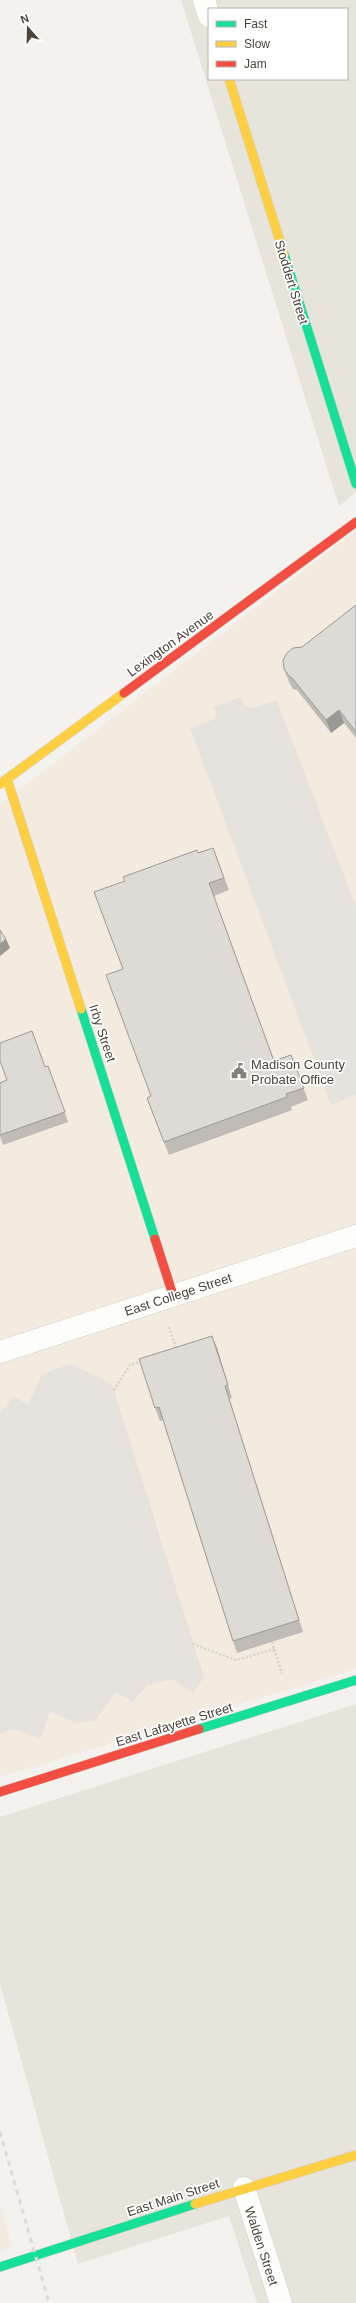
<svg xmlns="http://www.w3.org/2000/svg" width="356" height="2303" font-family="Arial,sans-serif">
  <rect width="100%" height="100%" fill="#f4f2ee"/>
  <!-- residential -->
  <g fill="#e7e4dc" fill-rule="evenodd">
    <path d="M181,0H356V492L339,506ZM209,9H347V79H209Z"/>
    <polygon points="356,1704 356,2303 257,2303 229,2216 78,2264 0,1984 0,1817"/>
  </g>
  <!-- commercial -->
  <g fill="#f3ebdf">
    <polygon points="356,530 356,1669 0,1777 0,805"/>
    <polygon points="0,2205 12,2247 0,2251"/>
  </g>
  <!-- parking -->
  <g fill="#e6e3df">
    <polygon points="241,697 244,705 250,708 277,701 356,907 356,1095 331,1105 190,728 212,720 217,714 213,707"/>
    <polygon points="71,1364 112,1384 204,1677 193,1693 172,1679 147,1685 133,1702 116,1692 95,1721 75,1723 50,1711 41,1738 13,1729 0,1734 0,1413 14,1396 28,1405 42,1374"/>
  </g>
  <g fill="none" stroke-linecap="round" stroke-linejoin="round">
    <defs>
      <g id="street">
        <polyline points="204,0 209,16"/>
        <polyline points="0,1352 356,1236"/>
        <polyline points="244,2188 281,2303"/>
      </g>
      <g id="fast">
        <polyline points="284,254 356,484"/>
        <polyline points="81,1009 155,1239"/>
        <polyline points="199,1729 356,1680"/>
        <polyline points="0,2267 195,2204"/>
      </g>
      <g id="slow">
        <polyline points="229,79 284,254"/>
        <polyline points="7,779 81,1009"/>
        <polyline points="0,784 124,693"/>
        <polyline points="195,2204 356,2155"/>
      </g>
      <g id="jam">
        <polyline points="124,693 356,522"/>
        <polyline points="155,1239 173,1295"/>
        <polyline points="0,1792 199,1729"/>
      </g>
    </defs>
    <!-- street casing -->
    <use href="#street" stroke="#d2d0cb" stroke-width="23"/>
    <!-- fast casing -->
    <use href="#fast" stroke="#d3cfc5" stroke-width="10"/>
    <!-- slow casing -->
    <use href="#slow" stroke="#d3cfc5" stroke-width="10"/>
    <!-- jam casing -->
    <use href="#jam" stroke="#d3cfc5" stroke-width="10"/>
    <!-- path -->
    <g stroke="#d3d2cc" stroke-width="2.5" stroke-dasharray="2 2" stroke-linecap="butt">
      <polyline points="169,1327 177,1350"/>
      <polyline points="114,1390 130,1365 143,1361"/>
      <polyline points="272,1642 282,1674"/>
      <polyline points="193,1644 236,1660 274,1649"/>
    </g>
    <!-- street -->
    <use href="#street" stroke="#fdfdfc" stroke-width="22"/>
    <!-- fast -->
    <use href="#fast" stroke="#16e098" stroke-width="9"/>
    <!-- slow -->
    <use href="#slow" stroke="#ffcf43" stroke-width="9"/>
    <!-- jam -->
    <use href="#jam" stroke="#f24e42" stroke-width="9"/>
    <!-- rail -->
    <polyline stroke="#dbdbda" stroke-width="3" stroke-dasharray="5 5" stroke-linecap="butt" points="0,2132 49,2303"/>
  </g>
  <!-- wall -->
  <g fill="#bfbcb8">
    <polygon points="356,605 356,738 344,723 331,733 297,690 293,689 289,682 284,669 302,647"/>
    <polygon points="213,848 229,890 214,896 274,1061 291,1055 308,1100 291,1107 292,1110 169,1155 147,1098 151,1096 123,969 198,853"/>
    <polygon points="48,1066 68,1122 3,1145 0,1136 0,1083"/>
    <polygon points="217,1348 232,1398 229,1399 303,1632 237,1653 233,1641 163,1420 160,1421 155,1408"/>
  </g>
  <!-- shaded-wall -->
  <g fill="#9b9996">
    <polygon points="339,710 344,723 331,733 326,720"/>
    <polygon points="6,939 10,948 0,956 0,944"/>
    <polygon points="212,1336 217,1348 232,1398 228,1385"/>
  </g>
  <!-- building -->
  <g fill="#dedbd6" stroke="#9b9996">
    <polygon points="356,605 356,732 339,710 326,720 292,678 289,676 284,669 283,660 287,653 293,648 302,647"/>
    <polygon points="213,848 224,878 209,883 274,1061 291,1055 304,1088 286,1094 287,1097 164,1142 147,1098 151,1096 106,975 123,969 94,892 125,881 123,877 197,850 198,853"/>
    <polygon points="0,930 6,939 0,944"/>
    <polygon points="32,1031 45,1067 48,1066 65,1112 0,1135 0,1083 7,1080 0,1061 0,1043"/>
    <polygon points="212,1336 228,1385 225,1386 299,1620 233,1641 159,1407 155,1408 139,1359"/>
  </g>
  <!-- icons -->
  <defs>
    <symbol id="civic-bare" viewBox="-9 -9 18 18"><path d="M-.6-6.5H3V-4.5H.6V-3L4-1V1h2V6H-6V1h2V-1L-.6-3ZM-1.2 2.5V6h2.4V2.5Z" fill="#868178" stroke="#fff" stroke-width="2.5" paint-order="stroke"/></symbol>
  </defs>
  <g fill-rule="evenodd">
    <use href="#civic-bare" x="228" y="1060" width="22" height="22"/>
  </g>
  <g text-anchor="middle" stroke-width="3.5" stroke-linejoin="round" paint-order="stroke">
    <!-- street labels -->
    <g font-size="13" fill="#4b4439" stroke="#fff">
      <text transform="translate(292 282) rotate(73)" y="5">Stoddert Street</text>
      <text transform="translate(170 643) rotate(-36)" y="5">Lexington Avenue</text>
      <text transform="translate(103 1033) rotate(72)" y="5">Irby Street</text>
      <text transform="translate(178 1294) rotate(-18)" y="5">East College Street</text>
      <text transform="translate(174 1724) rotate(-17)" y="5">East Lafayette Street</text>
      <text transform="translate(173 2197) rotate(-18)" y="5">East Main Street</text>
      <text transform="translate(262 2246) rotate(72)" y="5">Walden Street</text>
    </g>
    <!-- poi labels -->
    <g font-size="13" fill="#4b4439" stroke="#fff" text-anchor="start">
      <text x="251" y="1069">Madison County<tspan x="251" dy="15">Probate Office</tspan></text>
    </g>
  </g>
  <!-- legend -->
  <rect x="208" y="8" width="140" height="72" fill="#ffffff" stroke="#b7b4b0"/>
  <rect x="216" y="21" width="20" height="6" fill="#16e098" stroke="#b7b4b0"/>
  <text x="244" y="28" font-size="12" fill="#4b4439">Fast</text>
  <rect x="216" y="41" width="20" height="6" fill="#ffcf43" stroke="#b7b4b0"/>
  <text x="244" y="48" font-size="12" fill="#4b4439">Slow</text>
  <rect x="216" y="61" width="20" height="6" fill="#f24e42" stroke="#b7b4b0"/>
  <text x="244" y="68" font-size="12" fill="#4b4439">Jam</text>
  <!-- north arrow -->
  <g transform="translate(28 28) rotate(340)" stroke="#ffffff" stroke-width="3" paint-order="stroke">
  <path d="M0-3L7 15L0 10L-7 15Z" fill="#4b4439"/>
  <text y="-6" font-size="11" font-weight="bold" text-anchor="middle" fill="#4b4439">N</text>
  </g>
</svg>
